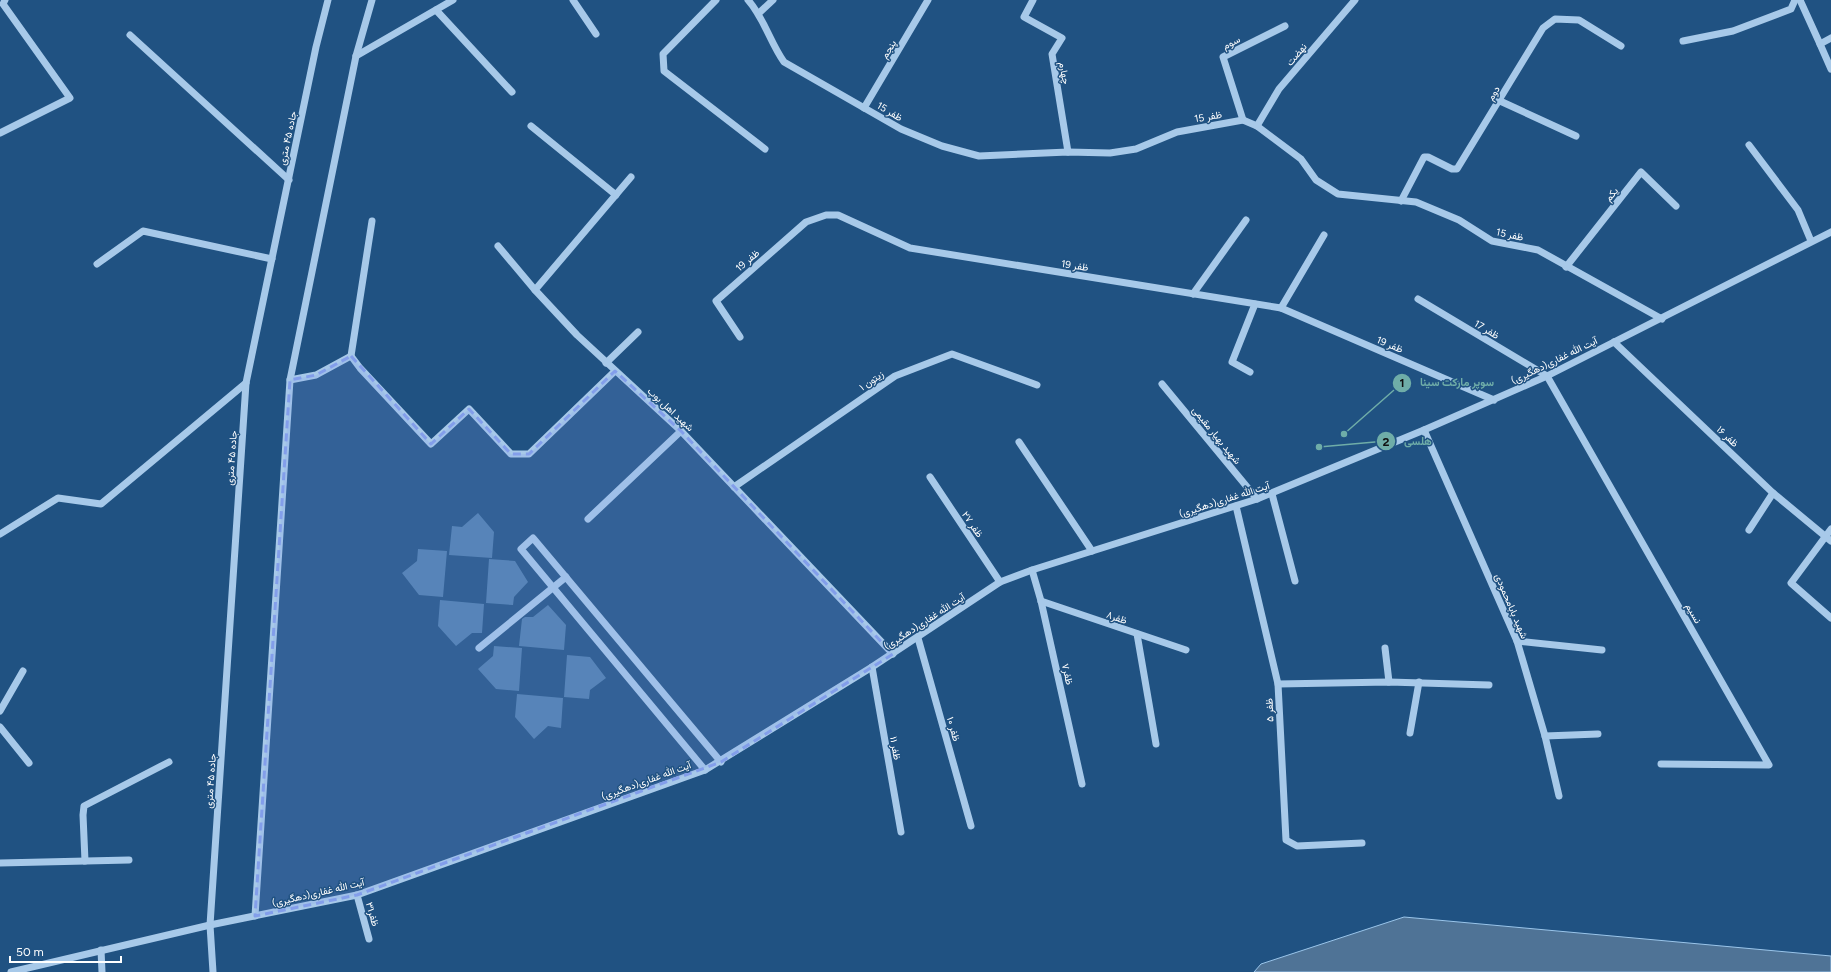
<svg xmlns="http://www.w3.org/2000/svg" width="1831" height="972" font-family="Figtree,Vazirmatn,sans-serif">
  <rect width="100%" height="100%" fill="#205282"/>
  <!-- water -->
  <polygon fill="#4f7396" stroke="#9ac5ea" points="1404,917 1831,956 1831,972 1254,972 1261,964"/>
  <!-- building -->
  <g fill="#4d7ead">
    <polygon points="478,513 494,532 492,558 449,555 452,526 462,527"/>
    <polygon points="418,549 447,551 443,597 419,595 402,573 417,561"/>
    <polygon points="489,559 515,561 528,582 514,597 513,605 486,603"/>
    <polygon points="440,600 484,604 482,633 472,633 456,646 438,626"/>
    <polygon points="548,605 566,625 564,650 519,646 522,619 525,617 533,617"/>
    <polygon points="494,646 522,648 519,691 496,689 478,669 493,656"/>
    <polygon points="567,655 590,657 606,678 590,690 589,699 564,697"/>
    <polygon points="517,694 563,698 561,728 548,726 534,739 515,717"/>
  </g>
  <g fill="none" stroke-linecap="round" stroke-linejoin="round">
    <!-- minor -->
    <g stroke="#a7c9e9" stroke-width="7">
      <polyline points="573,0 596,34"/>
      <polyline points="716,0 663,54 664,71 765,149"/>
      <path d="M748,0C764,18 770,42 784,62L901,129L942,146L979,156L1068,152L1110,153L1136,149L1177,132L1243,120L1257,126L1301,159L1316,180L1338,194L1416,202L1459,220L1492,241L1538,250L1662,319"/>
      <polyline points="1033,0 1024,17 1062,38 1052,54 1068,152"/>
      <polyline points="1800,0 1820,44"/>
      <polyline points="436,10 512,92"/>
      <polyline points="759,13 773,0"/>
      <polyline points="130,35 289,180"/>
      <polyline points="1831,38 1820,44 1831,69"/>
      <polyline points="1683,41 1733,31 1791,9 1795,0"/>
      <polyline points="356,56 453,0"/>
      <polyline points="1500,101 1576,136"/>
      <polyline points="864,108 928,0"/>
      <polyline points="1243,120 1223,57 1285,26"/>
      <polyline points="531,126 616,195"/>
      <polyline points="1257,126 1279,89 1355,0"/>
      <polyline points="0,133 70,98 3,4 5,0"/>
      <polyline points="1749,145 1798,210 1811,241"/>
      <polyline points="631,177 535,290 577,335 681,431 893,654"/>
      <polyline points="1401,201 1424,157 1428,157 1452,169 1457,169 1543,28 1555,19 1579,20 1621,46"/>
      <polyline points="372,221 351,356 360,368 431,444 469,409 511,454 529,454 615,371"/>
      <polyline points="498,246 535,290"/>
      <polyline points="97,264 143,231 272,259"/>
      <polyline points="1566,267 1641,172 1676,206"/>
      <polyline points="1193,294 1246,220"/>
      <polyline points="1418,299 1547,376 1769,765 1661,764"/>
      <polyline points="1281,308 1324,235"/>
      <polyline points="740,337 716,301 806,222 826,215 838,215 910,248 1281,308 1494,400"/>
      <polyline points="1614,342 1773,493 1831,541"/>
      <polyline points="606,363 638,332"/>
      <polyline points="1250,372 1232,362 1255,304"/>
      <polyline points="290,380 316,375 351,356"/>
      <polyline points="1162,384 1257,499"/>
      <polyline points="1424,430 1517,641 1545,736 1559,796"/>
      <polyline points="1019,442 1092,551"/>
      <polyline points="930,477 1000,582"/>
      <polyline points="734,487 895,376 952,354 1037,385"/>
      <polyline points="1272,494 1295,581"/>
      <polyline points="1236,506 1278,684 1286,840 1297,846 1362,843"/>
      <polyline points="588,519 681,431"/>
      <polyline points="1831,529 1791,583 1831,618"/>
      <polyline points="1749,530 1773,493"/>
      <polyline points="0,534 58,498 101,504 246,383"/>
      <polyline points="1032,570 1041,601 1082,784"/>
      <polyline points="1041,601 1186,650"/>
      <polyline points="1137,634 1156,744"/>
      <polyline points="918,638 971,826"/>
      <polyline points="1517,641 1602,650"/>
      <polyline points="479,648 566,577"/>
      <polyline points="1385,648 1389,682"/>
      <polyline points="872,667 901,832"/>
      <polyline points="1278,684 1389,682 1489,685"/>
      <polyline points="0,711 23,671"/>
      <polyline points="0,727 29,763"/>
      <polyline points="1410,733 1419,682"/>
      <polyline points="1545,736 1598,734"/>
      <polyline points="705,770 521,549 533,538 721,762"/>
      <polyline points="85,861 83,815 84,806 169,762"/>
      <polyline points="0,863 129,860"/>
      <polyline points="357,895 369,939"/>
      <polyline points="255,916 290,380 356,56 372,0"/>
      <polyline points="101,950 102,972"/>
      <polyline points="11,972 210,925 357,895 705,770 872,667 1000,582 1032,570 1257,499 1424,430 1547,376 1831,232"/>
      <polyline points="213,972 210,925 246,383 316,47 328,0"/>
    </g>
  </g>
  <!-- marked area -->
  <path fill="#839eea" fill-opacity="0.2" stroke="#839eea" stroke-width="3" stroke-dasharray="8 5" stroke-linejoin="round" d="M351,356L431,444L469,409L511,454H529L615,371L681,431L893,654L721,762L357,895L255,916L290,380L316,375Z"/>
  <g text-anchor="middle" stroke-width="3" stroke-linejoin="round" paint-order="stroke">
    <!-- street labels -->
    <g font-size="10" fill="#fff" stroke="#205282">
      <text transform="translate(1231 42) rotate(-27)" y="4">سوم</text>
      <text transform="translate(888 49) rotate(-59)" y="4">پنجم</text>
      <text transform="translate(1296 54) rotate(-50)" y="4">نهضت</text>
      <text transform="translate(1065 73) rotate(80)" y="4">چهارم</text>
      <text transform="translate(1493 93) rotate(-59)" y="4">دوم</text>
      <text transform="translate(890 111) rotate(30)" y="4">ظفر 15</text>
      <text transform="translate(1208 116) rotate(-10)" y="4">ظفر 15</text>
      <text transform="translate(287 138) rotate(-78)" y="4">جاده ۴۵ متری</text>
      <text transform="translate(1611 194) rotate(-51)" y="4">یکم</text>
      <text transform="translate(1510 234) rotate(12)" y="4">ظفر 15</text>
      <text transform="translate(747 260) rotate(-41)" y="4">ظفر 19</text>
      <text transform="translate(1075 265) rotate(9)" y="4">ظفر 19</text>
      <text transform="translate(1487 329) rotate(31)" y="4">ظفر 17</text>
      <text transform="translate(1390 344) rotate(23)" y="4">ظفر 19</text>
      <text transform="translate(1554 360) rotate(-26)" y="4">آیت الله غفاری(دهگیری)</text>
      <text transform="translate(871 380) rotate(-35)" y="4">زیتون ۱</text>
      <text transform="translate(671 409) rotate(43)" y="4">شهید اهل بوب</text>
      <text transform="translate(1217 435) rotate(51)" y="4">شهید بهیار مقیمی</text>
      <text transform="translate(1728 436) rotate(43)" y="4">ظفر ۱۶</text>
      <text transform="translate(231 458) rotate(-86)" y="4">جاده ۴۵ متری</text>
      <text transform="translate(1224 499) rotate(-18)" y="4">آیت الله غفاری(دهگیری)</text>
      <text transform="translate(973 524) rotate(56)" y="4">ظفر ۲۷</text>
      <text transform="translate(1512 606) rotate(67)" y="4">شهید بابامحمودی</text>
      <text transform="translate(1694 613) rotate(60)" y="4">نسیم</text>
      <text transform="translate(1117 617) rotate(19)" y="4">ظفر۸</text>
      <text transform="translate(924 621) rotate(-33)" y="4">آیت الله غفاری(دهگیری)</text>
      <text transform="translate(1068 674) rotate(77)" y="4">ظفر۷</text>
      <text transform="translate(1269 710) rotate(-93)" y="4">ظفر ۵</text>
      <text transform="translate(954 729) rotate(74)" y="4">ظفر ۱۰</text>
      <text transform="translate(896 748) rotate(80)" y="4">ظفر ۱۱</text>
      <text transform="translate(646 780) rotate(-20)" y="4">آیت الله غفاری(دهگیری)</text>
      <text transform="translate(210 781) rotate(-86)" y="4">جاده ۴۵ متری</text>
      <text transform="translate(318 892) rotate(-13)" y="4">آیت الله غفاری(دهگیری)</text>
      <text transform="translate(373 914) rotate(74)" y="4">ظفر۳۱</text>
    </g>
  </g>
  <!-- callouts -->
  <path fill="none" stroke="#6fada8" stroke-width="1.5" d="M1344 434L1402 383M1319 447L1386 441"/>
  <g fill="#6fada8" stroke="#205282" stroke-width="1.5">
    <circle cx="1344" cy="434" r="4"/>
    <circle cx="1319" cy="447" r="4"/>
    <circle cx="1402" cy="383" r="10"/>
    <circle cx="1386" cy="441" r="10"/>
  </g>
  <g font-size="12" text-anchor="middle" font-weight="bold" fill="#111">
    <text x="1402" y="387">1</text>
    <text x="1386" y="446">2</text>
  </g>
  <g font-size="11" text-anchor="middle" font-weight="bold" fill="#6fada8" stroke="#205282" stroke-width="3" stroke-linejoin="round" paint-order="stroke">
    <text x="1457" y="386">سوپر مارکت سینا</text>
    <text x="1418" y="445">هلسی</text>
  </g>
  <!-- scale -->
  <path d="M10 956v6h111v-6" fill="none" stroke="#ffffff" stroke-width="2"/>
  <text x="16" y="956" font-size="12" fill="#ffffff" stroke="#205282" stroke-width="3" paint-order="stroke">50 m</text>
</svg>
